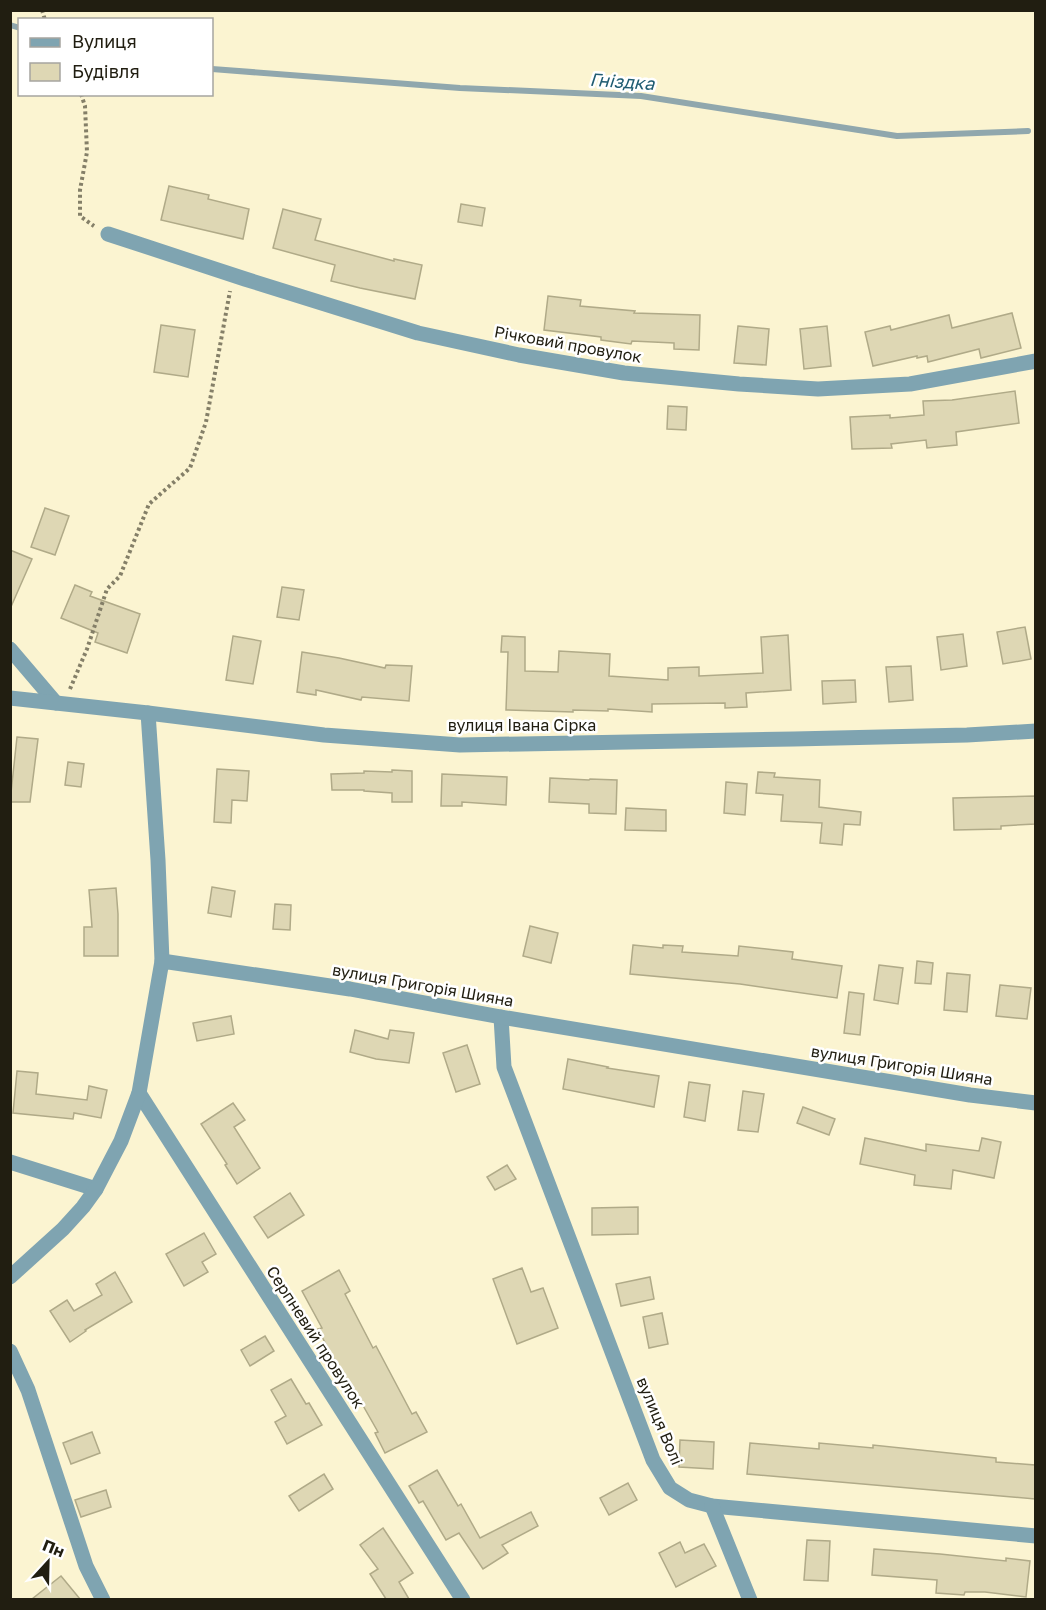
<svg xmlns="http://www.w3.org/2000/svg" width="1046" height="1610" font-family="'Golos Text',sans-serif">
  <rect width="100%" height="100%" fill="#fbf4d1"/>
  <g fill="none" stroke-linecap="round" stroke-linejoin="round">
    <!-- stream -->
    <g stroke="#90a7ad" stroke-width="6">
      <polyline points="10,25 20,28"/>
      <polyline points="212,69 460,88 641,96 897,136 1028,131"/>
    </g>
  </g>
  <!-- building -->
  <g fill="#ded7b4" stroke="#b0aa88" stroke-width="1.5">
    <polygon points="169,186 209,195 208,199 249,209 243,239 161,220"/>
    <polygon points="461,204 485,208 482,226 458,222"/>
    <polygon points="283,209 321,219 315,240 394,261 394,259 422,265 415,299 360,288 331,281 335,265 273,248"/>
    <polygon points="548,296 581,300 580,306 635,311 634,313 700,315 699,350 674,349 674,343 632,341 631,344 601,340 601,337 544,330"/>
    <polygon points="1012,313 1021,348 981,358 979,349 928,362 927,356 917,358 917,356 873,366 865,332 890,326 891,330 949,315 952,328"/>
    <polygon points="161,325 195,330 188,377 154,372"/>
    <polygon points="738,326 769,329 766,365 734,363"/>
    <polygon points="827,326 831,366 804,369 800,329"/>
    <polygon points="1015,391 1019,423 956,432 957,445 927,448 926,440 891,444 892,448 852,449 850,417 890,415 890,418 924,415 923,401 952,400"/>
    <polygon points="668,406 687,407 686,430 667,429"/>
    <polygon points="45,508 69,516 55,555 31,547"/>
    <polygon points="10,550 32,559 10,609"/>
    <polygon points="75,585 92,592 90,596 140,614 127,653 95,642 98,633 61,618"/>
    <polygon points="282,587 304,590 299,620 277,617"/>
    <polygon points="1025,627 1031,659 1003,664 997,632"/>
    <polygon points="963,634 967,666 941,670 937,637"/>
    <polygon points="788,635 791,690 746,693 747,707 725,708 725,703 652,704 652,712 608,709 608,711 573,710 573,712 506,710 508,652 501,652 502,636 525,637 525,671 558,672 559,651 610,654 609,676 668,680 668,668 699,667 699,676 763,673 761,637"/>
    <polygon points="233,636 261,641 253,684 226,680"/>
    <polygon points="302,652 339,658 385,668 386,665 412,666 409,701 362,697 361,700 316,690 316,695 297,692"/>
    <polygon points="911,666 913,700 889,702 886,667"/>
    <polygon points="855,680 856,702 823,704 822,681"/>
    <polygon points="17,737 38,739 30,802 10,802"/>
    <polygon points="68,762 84,764 81,787 65,785"/>
    <polygon points="217,769 249,771 247,801 232,800 231,823 214,822"/>
    <polygon points="392,770 412,771 412,802 392,802 392,793 364,791 364,790 332,790 331,774 364,773 364,771 392,772"/>
    <polygon points="758,772 775,773 774,777 820,780 819,807 861,812 860,825 844,824 842,845 820,843 822,823 781,821 783,795 756,793"/>
    <polygon points="442,774 507,777 506,805 462,802 462,806 441,806"/>
    <polygon points="550,778 589,780 590,779 617,780 616,814 589,813 589,804 549,802"/>
    <polygon points="726,782 747,784 745,815 724,813"/>
    <polygon points="1035,796 1035,824 1001,826 1001,829 954,830 953,798"/>
    <polygon points="626,808 666,810 666,831 625,830"/>
    <polygon points="212,887 235,891 231,917 208,913"/>
    <polygon points="116,888 118,914 118,956 84,956 84,927 92,927 89,890"/>
    <polygon points="275,904 291,905 290,930 273,929"/>
    <polygon points="530,926 558,933 551,963 523,956"/>
    <polygon points="633,945 663,948 663,945 683,946 682,952 738,956 739,946 793,952 792,959 842,966 837,998 740,984 630,974"/>
    <polygon points="917,961 933,963 931,984 915,983"/>
    <polygon points="879,965 903,968 898,1004 874,1000"/>
    <polygon points="947,973 970,975 967,1012 944,1010"/>
    <polygon points="1000,985 1031,988 1027,1019 996,1016"/>
    <polygon points="849,992 864,994 860,1035 844,1033"/>
    <polygon points="231,1016 234,1034 197,1041 193,1023"/>
    <polygon points="355,1030 388,1039 390,1030 414,1033 409,1063 376,1059 350,1052"/>
    <polygon points="467,1045 480,1084 456,1092 443,1053"/>
    <polygon points="568,1059 608,1067 607,1068 659,1076 654,1107 563,1089"/>
    <polygon points="17,1071 38,1073 36,1094 87,1100 89,1086 107,1090 101,1118 74,1113 73,1119 13,1113"/>
    <polygon points="689,1082 710,1085 705,1121 684,1117"/>
    <polygon points="743,1091 764,1094 758,1132 738,1130"/>
    <polygon points="233,1103 245,1120 234,1127 260,1168 237,1184 225,1165 227,1164 201,1124"/>
    <polygon points="803,1107 835,1119 829,1135 797,1123"/>
    <polygon points="865,1138 926,1151 926,1144 979,1151 982,1138 1001,1142 994,1178 953,1170 951,1189 914,1185 915,1175 860,1164"/>
    <polygon points="507,1165 516,1179 495,1190 487,1177"/>
    <polygon points="290,1193 304,1215 268,1238 254,1217"/>
    <polygon points="638,1207 638,1234 592,1235 592,1208"/>
    <polygon points="204,1233 216,1254 202,1262 208,1272 184,1286 166,1254"/>
    <polygon points="522,1268 531,1292 543,1288 558,1328 517,1344 493,1279"/>
    <polygon points="339,1270 350,1291 345,1294 373,1348 376,1346 412,1414 416,1412 427,1432 385,1453 375,1433 378,1432 353,1388 351,1389 332,1356 318,1329 322,1328 302,1291"/>
    <polygon points="115,1272 132,1302 85,1330 86,1331 70,1342 50,1311 67,1300 74,1311 102,1295 96,1284"/>
    <polygon points="650,1277 654,1299 621,1306 616,1284"/>
    <polygon points="662,1313 668,1344 649,1348 643,1317"/>
    <polygon points="265,1336 274,1351 250,1366 241,1350"/>
    <polygon points="291,1379 306,1404 309,1403 322,1425 287,1444 275,1422 286,1416 271,1390"/>
    <polygon points="92,1432 100,1453 71,1464 63,1443"/>
    <polygon points="680,1440 714,1442 713,1469 679,1467"/>
    <polygon points="750,1443 819,1449 819,1443 873,1448 873,1445 996,1458 996,1462 1035,1465 1035,1499 747,1474"/>
    <polygon points="437,1470 458,1506 461,1504 480,1538 531,1512 538,1526 502,1545 508,1553 483,1569 459,1533 446,1540 423,1501 419,1503 409,1486"/>
    <polygon points="324,1474 333,1489 299,1511 289,1496"/>
    <polygon points="628,1483 637,1500 609,1515 600,1498"/>
    <polygon points="106,1490 111,1507 81,1517 75,1500"/>
    <polygon points="383,1528 413,1573 399,1582 409,1599 386,1599 370,1574 378,1569 360,1545"/>
    <polygon points="807,1540 830,1541 828,1581 804,1580"/>
    <polygon points="680,1542 685,1553 704,1544 716,1566 676,1587 659,1553"/>
    <polygon points="874,1549 940,1554 1006,1561 1006,1558 1030,1561 1026,1597 985,1592 965,1592 964,1595 936,1593 937,1580 872,1575"/>
    <polygon points="61,1576 80,1599 32,1599"/>
  </g>
  <g fill="none" stroke-linecap="round" stroke-linejoin="round">
    <!-- path -->
    <g stroke="#847f68" stroke-width="4" stroke-dasharray="3 3" stroke-linecap="butt">
      <polyline points="42,10 45,20"/>
      <polyline points="81,94 85,106 87,152 80,190 80,216 94,226"/>
      <polyline points="70,689 87,649 107,589 120,576 149,504 190,468 206,422 230,291"/>
    </g>
    <!-- minor -->
    <g stroke="#7fa4b1" stroke-width="15">
      <polyline points="108,234 245,279 418,333 519,355 624,373 739,384 818,389 910,384 1036,361"/>
      <polyline points="10,649 56,703"/>
      <polyline points="148,713 158,860 162,961"/>
      <polyline points="501,1017 504,1067 653,1460 670,1488 689,1500 712,1506 1036,1536"/>
      <polyline points="139,1093 463,1600"/>
      <polyline points="10,1162 96,1189"/>
      <polyline points="10,1277 63,1229 83,1207 96,1189 121,1141 139,1093 162,961 350,989 501,1017 970,1095 1036,1103"/>
      <polyline points="10,1351 28,1390 86,1566 103,1600"/>
      <polyline points="712,1506 750,1600"/>
    </g>
    <!-- tertiary -->
    <polyline stroke="#7fa4b1" stroke-width="15" points="10,698 148,713 324,735 460,745 794,739 967,735 1036,731"/>
  </g>
  <g text-anchor="middle" stroke-width="5" stroke-linejoin="round" paint-order="stroke">
    <!-- street labels -->
    <g font-size="16" fill="#211e11" stroke="#fff">
      <text transform="translate(568 344) rotate(10)" y="6">Річковий провулок</text>
      <text x="522" y="731">вулиця Івана Сірка</text>
      <text transform="translate(423 985) rotate(10)" y="6">вулиця Григорія Шияна</text>
      <text transform="translate(902 1065) rotate(9)" y="6">вулиця Григорія Шияна</text>
      <text transform="translate(316 1337) rotate(57)" y="6">Серпневий провулок</text>
      <text transform="translate(660 1421) rotate(67)" y="6">вулиця Волі</text>
    </g>
    <!-- water labels -->
    <g font-size="18" font-style="italic" fill="#205c72" stroke="#fff">
      <text transform="translate(622 82) rotate(4)" y="6">Гніздка</text>
    </g>
  </g>
  <!-- border -->
  <rect width="1046" height="1610" fill="none" stroke="#211e11" stroke-width="24"/>
  <!-- legend -->
  <rect x="18" y="18" width="195" height="78" fill="#ffffff" stroke="#a6a5a0" stroke-width="1.5"/>
  <rect x="30" y="38" width="30" height="9" fill="#7fa4b1" stroke="#a6a5a0" stroke-width="1.5"/>
  <text x="72" y="48" font-size="18" fill="#211e11">Вулиця</text>
  <rect x="30" y="63" width="30" height="18" fill="#ded7b4" stroke="#a6a5a0" stroke-width="1.5"/>
  <text x="72" y="78" font-size="18" fill="#211e11">Будівля</text>
  <!-- north arrow -->
  <g transform="translate(48 1562) rotate(22)" stroke="#ffffff" stroke-width="4.5" paint-order="stroke">
  <path d="M0-4.5L10 22L0 15L-10 22Z" fill="#211e11"/>
  <text y="-9" font-size="16" font-weight="bold" text-anchor="middle" fill="#211e11">Пн</text>
  </g>
</svg>
